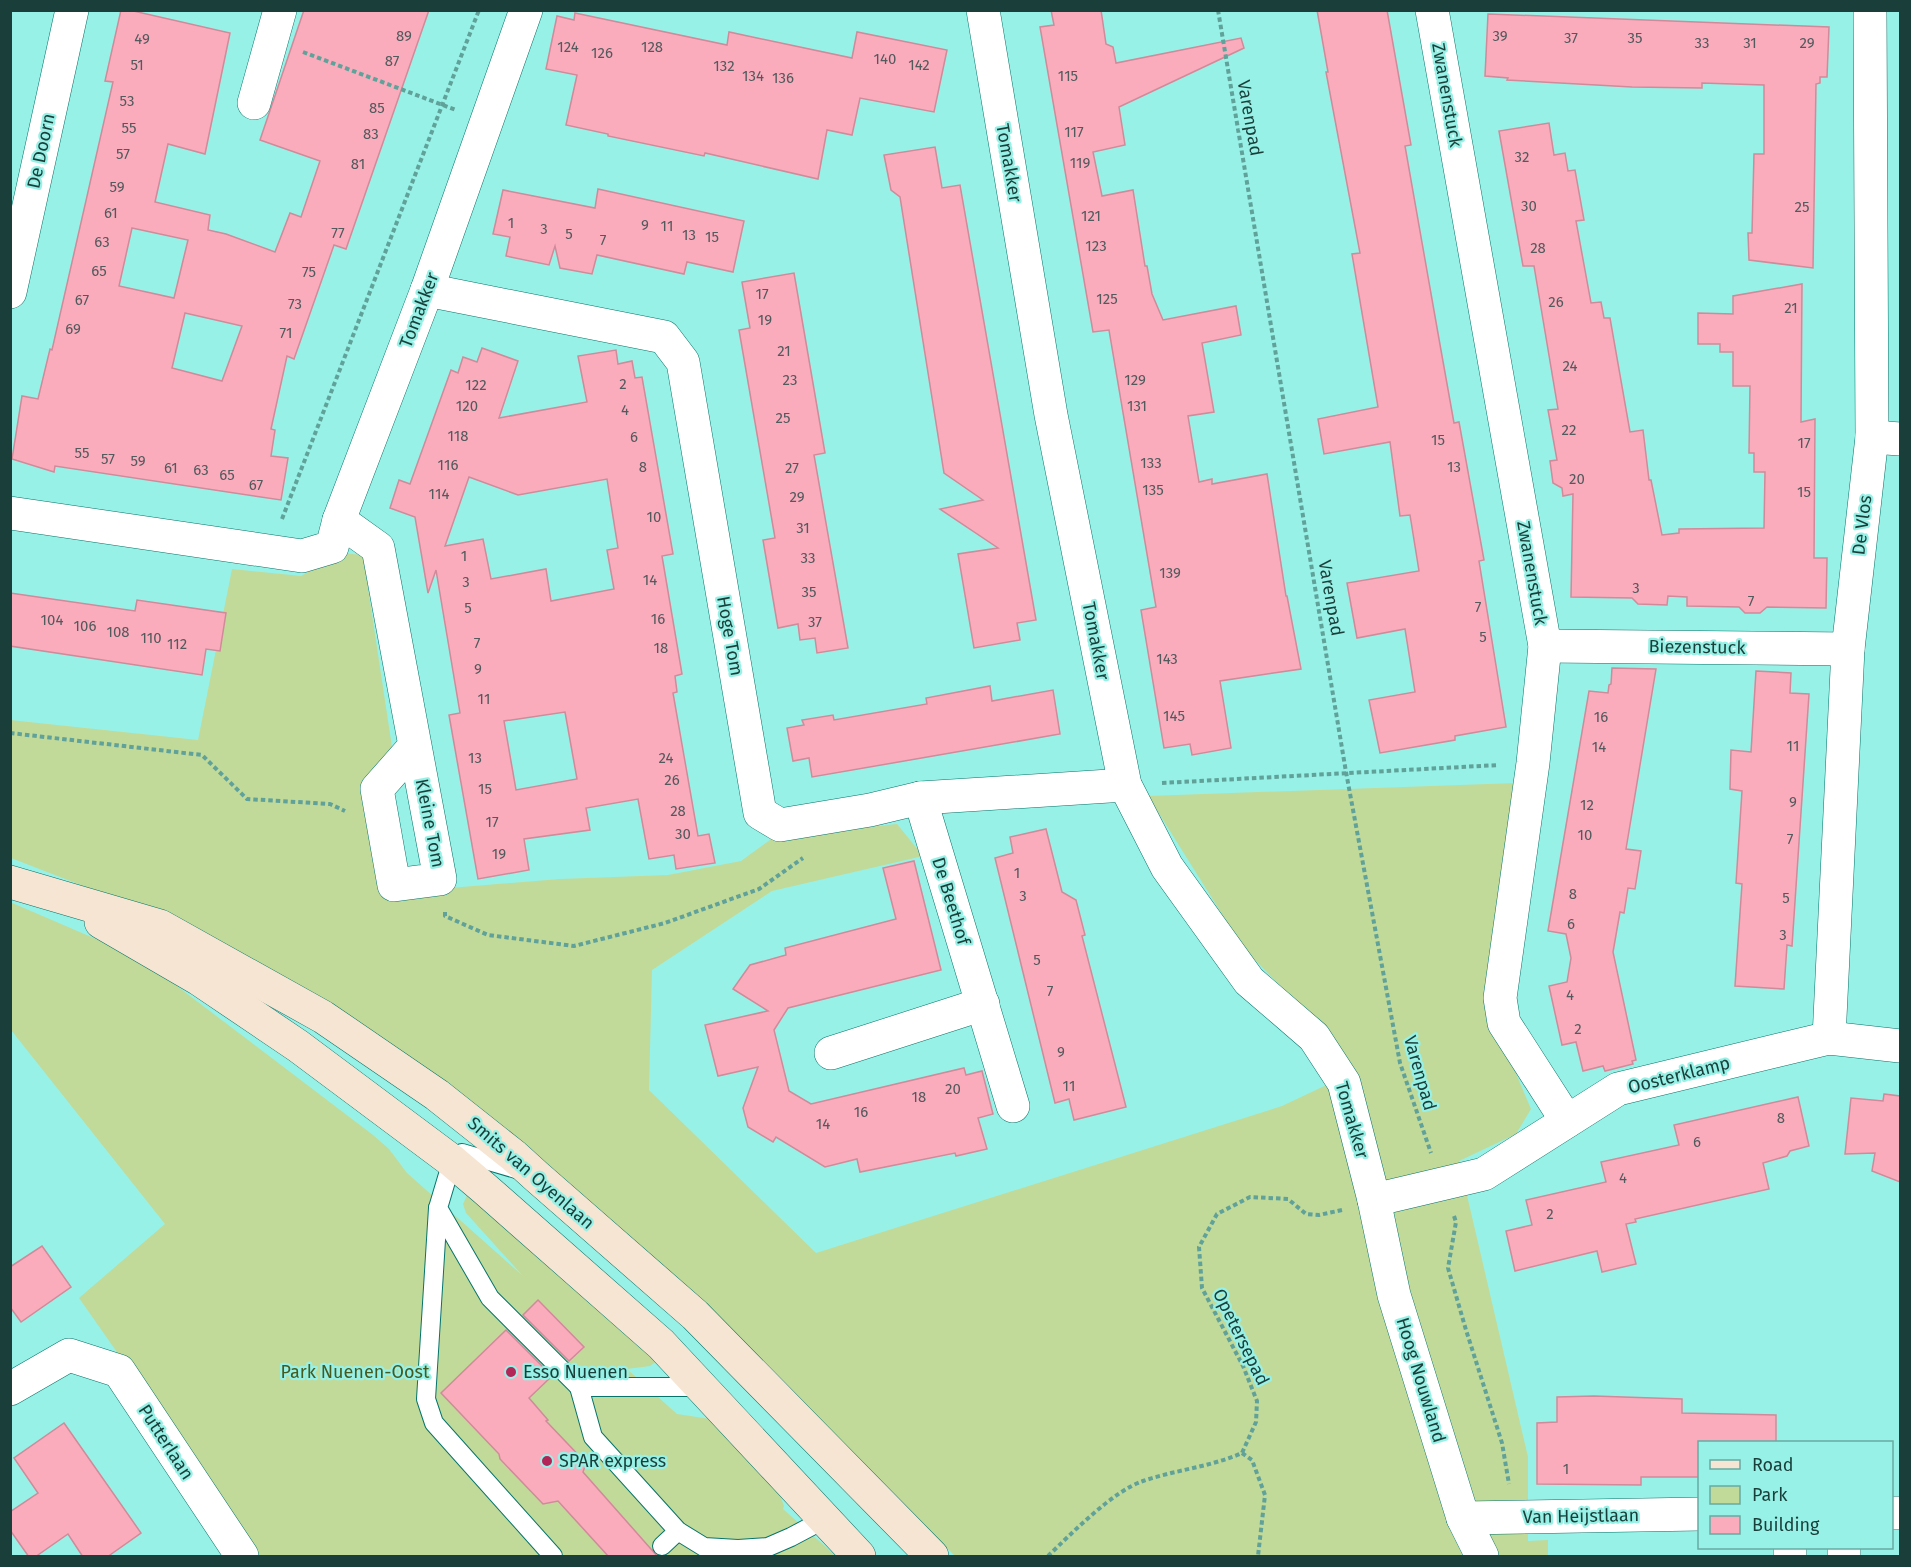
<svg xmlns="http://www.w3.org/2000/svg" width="1911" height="1567" font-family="'Fira Sans',sans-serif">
  <rect width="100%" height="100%" fill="#98f1e6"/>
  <!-- green -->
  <g fill="#c1da99">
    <polygon points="342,553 363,555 392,747 389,893 560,879 668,875 741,861 774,837 897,824 923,856 772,891 652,970 649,1090 816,1253 1282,1106 1356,1071 1326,1035 1242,946 1148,796 1516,783 1487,1005 1531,1109 1516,1134 1459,1161 1528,1457 1528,1541 1548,1540 1548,1556 955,1556 809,1414 506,1136 161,916 11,858 10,720 198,740 232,569 301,576"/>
    <polygon points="10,902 140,958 373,1135 389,1149 407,1173 523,1276 466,1213 463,1204 469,1191 657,1361 650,1366 627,1369 677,1414 710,1419 775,1482 784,1506 783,1509 836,1556 260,1556 79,1298 165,1224 11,1030"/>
  </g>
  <!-- building -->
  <g fill="#faacbd" stroke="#d08a99" stroke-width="1.5" fill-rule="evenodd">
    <path d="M121,10H129L230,33L205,154L168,144L155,202L210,215L208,230L226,234L275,252L290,213L301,217L320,161L260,140L304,10H429L346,249L334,245L294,359L287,356L271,429L275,430L271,456L288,458L281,500L55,466L54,472L12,459L22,396L38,399L50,349L52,350L113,82L105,81ZM132,228L188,240L174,298L119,286ZM185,313L242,326L222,381L172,368Z"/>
    <polygon points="1051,10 1101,10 1106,44 1113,47 1116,63 1241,38 1244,48 1119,107 1125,145 1093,152 1102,196 1133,190 1145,266 1147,266 1152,294 1163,320 1236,306 1241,335 1202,343 1214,412 1188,416 1199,482 1212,479 1212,484 1267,474 1286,596 1287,596 1301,669 1220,681 1231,748 1192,755 1190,744 1164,748 1141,610 1156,607 1109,330 1093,332 1040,27 1054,25"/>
    <polygon points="1317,10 1387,10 1411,145 1405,146 1439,339 1454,423 1459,422 1484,560 1479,561 1506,727 1455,736 1455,740 1380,753 1369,700 1415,692 1405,629 1357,638 1347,583 1419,571 1410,515 1400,516 1390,442 1324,454 1318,419 1378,407 1352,254 1360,253 1326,72 1328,72"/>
    <polygon points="575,13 727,45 729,32 852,58 857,32 947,50 934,112 860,98 852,135 827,130 818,179 705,153 704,156 608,136 608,134 566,125 577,75 546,69 557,16 574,20"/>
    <polygon points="1488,14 1829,27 1827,77 1820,77 1820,83 1816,84 1813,268 1749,260 1748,233 1752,233 1754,154 1764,154 1764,85 1702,83 1702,88 1632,87 1507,80 1508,78 1485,76"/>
    <polygon points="1549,123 1554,155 1565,153 1568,171 1575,170 1584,220 1576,221 1591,303 1601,302 1604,318 1610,318 1630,432 1643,430 1649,480 1651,480 1662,535 1679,533 1679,529 1764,528 1765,472 1754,472 1754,453 1749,453 1750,386 1733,386 1733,352 1720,352 1720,344 1698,344 1698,313 1733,314 1733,296 1802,284 1801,422 1815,419 1814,558 1827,558 1826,608 1767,607 1760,613 1745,613 1739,607 1687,606 1687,597 1668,596 1667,605 1638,604 1632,598 1571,597 1573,494 1563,496 1562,488 1553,483 1550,461 1557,460 1548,410 1558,409 1534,266 1523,266 1499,131"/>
    <polygon points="935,147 942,188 960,185 1036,620 1017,623 1020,640 974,648 958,554 998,548 940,509 983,500 944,473 900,197 891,190 884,155"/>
    <polygon points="598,189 744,221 733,272 687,262 684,274 597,255 592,274 560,268 555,246 549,265 506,256 510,237 493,234 503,190 595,208"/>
    <polygon points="794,273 825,453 814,455 848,648 817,653 815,638 800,640 798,624 778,628 763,540 775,538 739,330 750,328 742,282"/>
    <path d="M482,348L518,361L499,418L587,402L578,356L616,350L618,364L632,361L635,378L642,377L673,554L662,556L682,674L675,676L677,692L673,693L698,836L709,834L715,863L676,869L674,855L649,859L638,799L586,808L590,830L524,839L529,870L478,879L449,715L460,713L436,570L428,593L415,517L390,508L399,480L410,484L451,370L458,373L463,357L477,362ZM469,477L518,495L607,479L618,548L607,550L614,589L551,601L546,569L491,579L483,539L445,546ZM565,712L577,779L516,790L504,721Z"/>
    <polygon points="10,593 135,611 137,600 226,613 220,651 206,649 202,675 10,646"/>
    <polygon points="1612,668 1656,669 1626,849 1641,851 1635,889 1628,888 1624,913 1620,912 1613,952 1636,1060 1632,1061 1633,1064 1605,1071 1603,1066 1583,1071 1576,1042 1562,1045 1549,986 1567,982 1571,958 1566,934 1548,931 1589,691 1608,693 1609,685 1611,684"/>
    <polygon points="1756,671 1791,673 1790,693 1809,694 1792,946 1787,945 1784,989 1735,986 1742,884 1736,883 1742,791 1730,789 1731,750 1751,752"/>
    <polygon points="990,686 992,701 1053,690 1060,734 812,777 809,758 793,761 787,728 804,725 802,720 833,715 834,720 927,704 926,698"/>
    <polygon points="1046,829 1062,892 1076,900 1085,935 1082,936 1126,1107 1074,1120 1069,1099 1055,1103 995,858 1013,853 1010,837"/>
    <polygon points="914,861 941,970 788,1008 774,1030 789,1091 811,1104 964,1068 966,1075 982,1071 993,1114 978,1118 987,1149 956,1156 955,1153 860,1172 857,1159 825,1167 776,1137 773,1142 748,1127 743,1108 758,1067 718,1076 705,1025 768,1011 733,989 750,965 786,955 785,948 896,919 883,868"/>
    <polygon points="1884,1094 1900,1096 1900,1182 1872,1171 1875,1153 1845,1154 1851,1098 1883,1101"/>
    <polygon points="1798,1097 1809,1146 1790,1151 1787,1156 1763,1163 1769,1189 1635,1219 1636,1222 1626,1224 1636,1264 1602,1272 1597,1251 1515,1271 1506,1231 1532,1225 1526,1200 1606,1182 1601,1162 1679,1145 1674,1125"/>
    <polygon points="42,1246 71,1287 21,1322 10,1307 10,1267"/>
    <polygon points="538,1300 584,1347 569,1361 523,1315"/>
    <polygon points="506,1330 552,1376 529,1398 548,1420 546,1421 586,1463 583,1472 658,1557 609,1557 558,1501 543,1504 500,1459 499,1454 441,1393"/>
    <polygon points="1594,1396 1682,1399 1682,1413 1776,1415 1776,1443 1700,1443 1700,1477 1641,1477 1641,1485 1537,1484 1537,1423 1557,1422 1557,1397"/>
    <polygon points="64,1423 141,1533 107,1557 83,1557 68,1534 35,1557 29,1557 10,1530 10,1512 38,1493 14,1458"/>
  </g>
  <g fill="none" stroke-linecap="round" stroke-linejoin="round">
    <defs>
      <g id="service">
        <polyline points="516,1169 462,1153 452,1161 438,1208 490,1298 579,1387 702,1387"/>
        <polyline points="438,1208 426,1399 434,1423 553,1556"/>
        <polyline points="579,1387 593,1437 678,1531 704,1547 738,1549 768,1547 791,1537 825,1519"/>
        <polyline points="662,1546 678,1531"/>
      </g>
      <g id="minor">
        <polyline points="983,10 1051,415 1125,785 1167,867 1249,981 1314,1037 1344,1083 1374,1200 1394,1295 1463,1518 1482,1556"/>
        <polyline points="1432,10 1545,646 1533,763 1500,998 1504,1023 1567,1121"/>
        <polyline points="254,103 280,10"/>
        <polyline points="427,290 664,337 683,362 760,813 780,825 870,810 920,798 1125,785"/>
        <polyline points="10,292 72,10"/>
        <polyline points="1872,437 1900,439"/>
        <polyline points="10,513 302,556 332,547 339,520 427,290 526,10"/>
        <polyline points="339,520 378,548 440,879 394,885 377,789 415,746"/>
        <polyline points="1545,646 1848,649"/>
        <polyline points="920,798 1013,1106"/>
        <polyline points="1829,1038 1848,649 1872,437 1870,10"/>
        <polyline points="831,1053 983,1004"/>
        <polyline points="1374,1200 1484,1174 1618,1089 1829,1038 1900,1046"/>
        <polyline points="10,1389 69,1355 119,1371 242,1556"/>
        <polyline points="1892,1513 1900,1513"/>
        <polyline points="1463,1518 1700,1514"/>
        <polyline points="1844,1548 1844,1556"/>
        <polyline points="1790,1556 1790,1548"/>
      </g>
      <g id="secondary">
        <polyline points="10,882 160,926 323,1017 437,1095 514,1156 536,1176 695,1315 932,1556"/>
        <polyline points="101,922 199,979 298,1046 452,1161 485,1189 661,1344 859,1556"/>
      </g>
    </defs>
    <!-- service casing -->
    <use href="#service" stroke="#06746b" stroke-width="20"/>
    <!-- minor casing -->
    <use href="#minor" stroke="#06746b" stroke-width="34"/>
    <!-- secondary casing -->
    <use href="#secondary" stroke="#06746b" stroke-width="34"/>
    <!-- path -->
    <g stroke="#60a29a" stroke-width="4" stroke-dasharray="4.5 3" stroke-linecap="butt">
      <polyline points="1218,10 1346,772 1400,1063 1431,1153"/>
      <polyline points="303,52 456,110"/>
      <polyline points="282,519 479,10"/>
      <polyline points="10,733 202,755 247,799 330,804 345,811"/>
      <polyline points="1162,783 1499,765"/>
      <polyline points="445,912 445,916 488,935 574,946 665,923 759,889 803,858"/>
      <polyline points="1454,1216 1456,1222 1448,1268 1466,1330 1502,1443 1509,1484"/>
      <polyline points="1242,1453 1252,1460 1265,1495 1258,1556"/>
      <path d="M1048,1556C1071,1534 1113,1491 1143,1481C1175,1470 1210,1467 1242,1453L1256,1422L1257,1401L1243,1366L1202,1288L1199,1247L1217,1214L1250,1197L1288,1199L1306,1214L1319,1215L1342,1210"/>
    </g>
    <!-- service -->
    <use href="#service" stroke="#fff" stroke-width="18"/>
    <!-- minor -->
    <use href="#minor" stroke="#fff" stroke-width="33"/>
    <!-- secondary -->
    <use href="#secondary" stroke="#f7e5d3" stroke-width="33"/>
  </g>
  <!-- markers -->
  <g fill="#b32457" stroke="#98f1e6" stroke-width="2">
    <circle cx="511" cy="1372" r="6"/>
    <circle cx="547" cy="1461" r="6"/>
  </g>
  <g text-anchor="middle" stroke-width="4.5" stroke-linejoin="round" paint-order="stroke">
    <!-- number labels -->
    <g font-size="15" fill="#525a5c">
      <text x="404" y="41">89</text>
      <text x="1500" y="41">39</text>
      <text x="1571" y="43">37</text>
      <text x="1635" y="43">35</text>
      <text x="142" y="44">49</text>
      <text x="1702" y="48">33</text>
      <text x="1750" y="48">31</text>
      <text x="1807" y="48">29</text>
      <text x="568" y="52">124</text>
      <text x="652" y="52">128</text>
      <text x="602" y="58">126</text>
      <text x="885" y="64">140</text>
      <text x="392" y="66">87</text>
      <text x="137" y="70">51</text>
      <text x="919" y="70">142</text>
      <text x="724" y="71">132</text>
      <text x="753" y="81">134</text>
      <text x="1068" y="81">115</text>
      <text x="783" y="83">136</text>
      <text x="127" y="106">53</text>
      <text x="377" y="113">85</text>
      <text x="129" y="133">55</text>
      <text x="1074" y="137">117</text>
      <text x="371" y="139">83</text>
      <text x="123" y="159">57</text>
      <text x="1522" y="162">32</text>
      <text x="1080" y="168">119</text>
      <text x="358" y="169">81</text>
      <text x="117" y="192">59</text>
      <text x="1529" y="211">30</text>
      <text x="1802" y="212">25</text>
      <text x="111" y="218">61</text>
      <text x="1091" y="221">121</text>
      <text x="511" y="228">1</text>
      <text x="645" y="230">9</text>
      <text x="667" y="231">11</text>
      <text x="544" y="234">3</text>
      <text x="338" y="238">77</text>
      <text x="569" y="239">5</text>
      <text x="689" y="240">13</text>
      <text x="712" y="242">15</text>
      <text x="603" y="245">7</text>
      <text x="102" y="247">63</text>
      <text x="1096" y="251">123</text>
      <text x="1538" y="253">28</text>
      <text x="99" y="276">65</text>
      <text x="309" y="277">75</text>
      <text x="762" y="299">17</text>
      <text x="1107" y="304">125</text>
      <text x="82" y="305">67</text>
      <text x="1556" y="307">26</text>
      <text x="295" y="309">73</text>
      <text x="1791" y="313">21</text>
      <text x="765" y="325">19</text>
      <text x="73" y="334">69</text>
      <text x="286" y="338">71</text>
      <text x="784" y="356">21</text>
      <text x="1570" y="371">24</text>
      <text x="790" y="385">23</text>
      <text x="1135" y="385">129</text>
      <text x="623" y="389">2</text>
      <text x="476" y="390">122</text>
      <text x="467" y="411">120</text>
      <text x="1137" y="411">131</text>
      <text x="625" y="415">4</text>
      <text x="783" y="423">25</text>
      <text x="1569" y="435">22</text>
      <text x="458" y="441">118</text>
      <text x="634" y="442">6</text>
      <text x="1438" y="445">15</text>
      <text x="1804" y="448">17</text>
      <text x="82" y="458">55</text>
      <text x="108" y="464">57</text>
      <text x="138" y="466">59</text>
      <text x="1151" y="468">133</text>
      <text x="448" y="470">116</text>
      <text x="643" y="472">8</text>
      <text x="1454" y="472">13</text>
      <text x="171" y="473">61</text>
      <text x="792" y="473">27</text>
      <text x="201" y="475">63</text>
      <text x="227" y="480">65</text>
      <text x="1577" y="484">20</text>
      <text x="256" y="490">67</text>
      <text x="1153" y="495">135</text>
      <text x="1804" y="497">15</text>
      <text x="439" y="499">114</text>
      <text x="797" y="502">29</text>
      <text x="654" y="522">10</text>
      <text x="803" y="533">31</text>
      <text x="464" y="561">1</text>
      <text x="808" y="563">33</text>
      <text x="1170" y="578">139</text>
      <text x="650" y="585">14</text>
      <text x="466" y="587">3</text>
      <text x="1636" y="593">3</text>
      <text x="809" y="597">35</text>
      <text x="1751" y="606">7</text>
      <text x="1478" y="612">7</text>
      <text x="468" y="613">5</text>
      <text x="658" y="624">16</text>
      <text x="52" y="625">104</text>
      <text x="815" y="627">37</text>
      <text x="85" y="631">106</text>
      <text x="118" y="637">108</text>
      <text x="1483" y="642">5</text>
      <text x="151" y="643">110</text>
      <text x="477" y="648">7</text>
      <text x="177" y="649">112</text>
      <text x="661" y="653">18</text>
      <text x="1167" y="664">143</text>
      <text x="478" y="674">9</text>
      <text x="484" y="704">11</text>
      <text x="1174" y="721">145</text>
      <text x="1601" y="722">16</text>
      <text x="1793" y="751">11</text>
      <text x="1599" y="752">14</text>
      <text x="475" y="763">13</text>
      <text x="666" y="763">24</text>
      <text x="672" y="785">26</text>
      <text x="485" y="794">15</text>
      <text x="1793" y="807">9</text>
      <text x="1587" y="810">12</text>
      <text x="678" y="816">28</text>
      <text x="492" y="827">17</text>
      <text x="683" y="839">30</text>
      <text x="1585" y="840">10</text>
      <text x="1790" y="844">7</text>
      <text x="499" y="859">19</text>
      <text x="1017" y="878">1</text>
      <text x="1573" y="899">8</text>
      <text x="1023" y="901">3</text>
      <text x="1786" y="903">5</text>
      <text x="1571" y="929">6</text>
      <text x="1783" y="940">3</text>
      <text x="1037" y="965">5</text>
      <text x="1050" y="996">7</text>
      <text x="1570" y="1000">4</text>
      <text x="1578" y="1034">2</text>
      <text x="1061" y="1057">9</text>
      <text x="1069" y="1091">11</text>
      <text x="953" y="1094">20</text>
      <text x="919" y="1102">18</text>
      <text x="861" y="1117">16</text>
      <text x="1781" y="1123">8</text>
      <text x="823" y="1129">14</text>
      <text x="1697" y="1147">6</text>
      <text x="1623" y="1183">4</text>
      <text x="1550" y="1219">2</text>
      <text x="1566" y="1474">1</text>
    </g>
    <!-- street labels -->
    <g font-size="18" fill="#1a3f3b" stroke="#98f1e6">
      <text transform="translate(1447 95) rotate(80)" y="6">Zwanenstuck</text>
      <text transform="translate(1250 118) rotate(80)" y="6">Varenpad</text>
      <text transform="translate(41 151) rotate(-78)" y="6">De Doorn</text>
      <text transform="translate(1009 163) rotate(80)" y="6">Tomakker</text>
      <text transform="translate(419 310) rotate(-69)" y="6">Tomakker</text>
      <text transform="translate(1862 525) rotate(-83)" y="6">De Vlos</text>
      <text transform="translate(1532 573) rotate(80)" y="6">Zwanenstuck</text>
      <text transform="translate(1331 598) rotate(80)" y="6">Varenpad</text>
      <text transform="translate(730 636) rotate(80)" y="6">Hoge Tom</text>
      <text transform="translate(1096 641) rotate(79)" y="6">Tomakker</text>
      <text transform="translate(1697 647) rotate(1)" y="6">Biezenstuck</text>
      <text transform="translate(430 823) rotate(79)" y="6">Kleine Tom</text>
      <text transform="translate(951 901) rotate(73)" y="6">De Beethof</text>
      <text transform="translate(1420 1073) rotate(74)" y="6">Varenpad</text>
      <text transform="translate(1679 1075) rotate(-14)" y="6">Oosterklamp</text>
      <text transform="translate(1352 1120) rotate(74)" y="6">Tomakker</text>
      <text transform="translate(531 1173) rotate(41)" y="6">Smits van Oyenlaan</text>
      <text transform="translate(1241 1337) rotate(64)" y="6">Opetersepad</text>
      <text transform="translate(1421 1380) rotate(73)" y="6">Hoog Nouwland</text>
      <text transform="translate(166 1442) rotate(57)" y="6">Putterlaan</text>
      <text transform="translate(1581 1516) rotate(-1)" y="6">Van Heijstlaan</text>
    </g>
    <!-- park labels -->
    <g font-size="18" fill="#46591e" stroke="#98f1e6">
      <text x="355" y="1378">Park Nuenen-Oost</text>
    </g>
    <!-- poi labels -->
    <g font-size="18" fill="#1a3f3b" stroke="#98f1e6" text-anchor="start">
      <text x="523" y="1378">Esso Nuenen</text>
      <text x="559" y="1467">SPAR express</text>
    </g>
  </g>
  <!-- border -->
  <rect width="1911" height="1567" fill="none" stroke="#1a3f3b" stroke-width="24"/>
  <!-- legend -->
  <rect x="1698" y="1441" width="195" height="108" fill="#98f1e6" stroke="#66aaa2" stroke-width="1.5"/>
  <rect x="1710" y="1460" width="30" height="9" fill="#f7e5d3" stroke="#66aaa2" stroke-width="1.5"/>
  <text x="1752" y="1471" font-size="18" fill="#1a3f3b">Road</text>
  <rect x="1710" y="1486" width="30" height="18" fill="#c1da99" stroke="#66aaa2" stroke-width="1.5"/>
  <text x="1752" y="1501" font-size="18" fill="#1a3f3b">Park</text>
  <rect x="1710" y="1516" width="30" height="18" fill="#faacbd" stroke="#66aaa2" stroke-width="1.5"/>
  <text x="1752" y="1531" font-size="18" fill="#1a3f3b">Building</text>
</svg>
